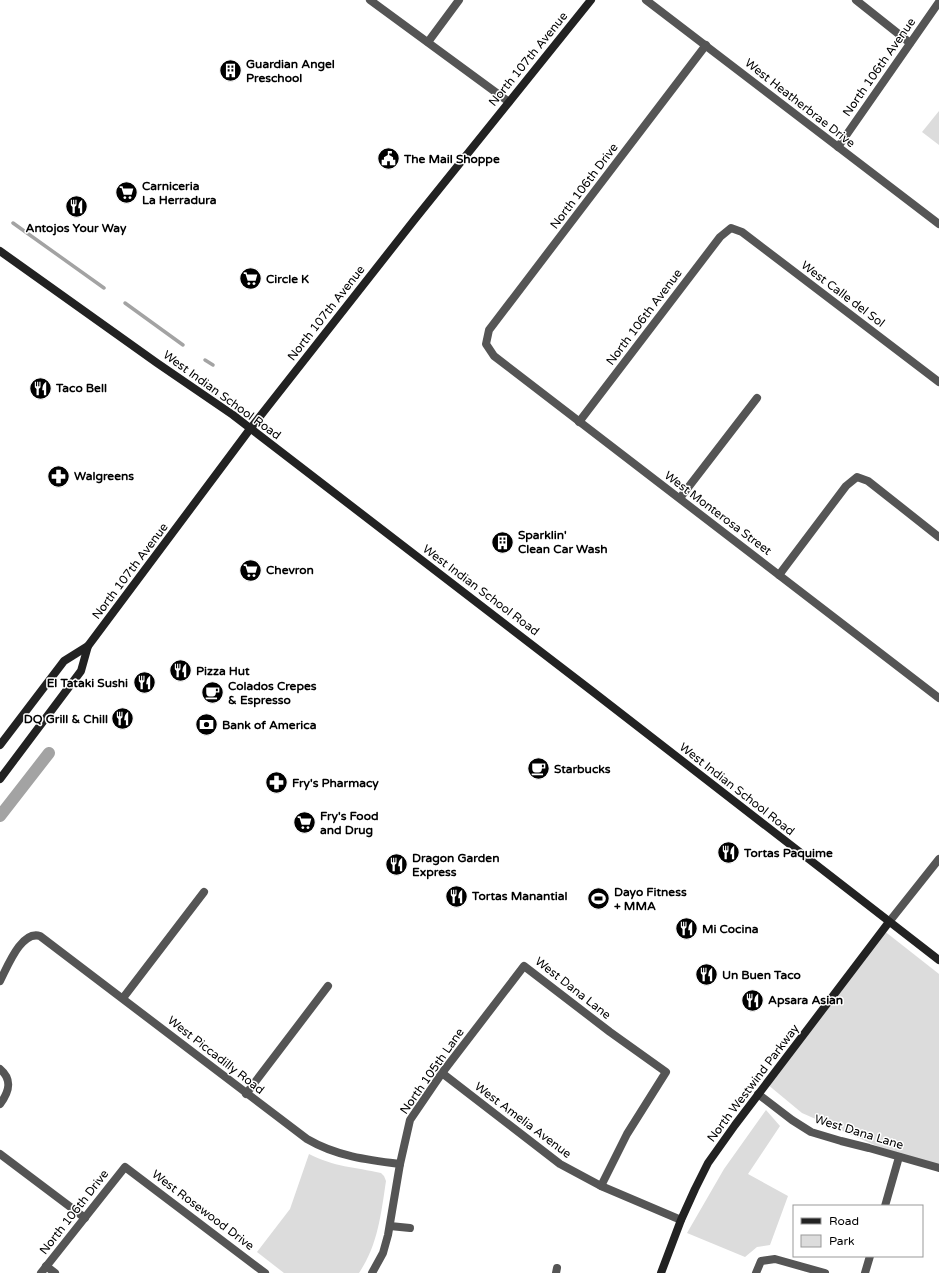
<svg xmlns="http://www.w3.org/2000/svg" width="939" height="1273" font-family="'Varela Round',sans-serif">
  <rect width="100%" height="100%" fill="#fff"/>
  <!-- green -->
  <g fill="#dcdcdc">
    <polygon points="939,111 939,145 922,132"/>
    <polygon points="883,930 939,974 939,1168 904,1158 802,1113 767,1084"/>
    <polygon points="766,1110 780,1126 748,1174 788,1196 770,1245 757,1247 745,1257 687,1233 724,1169"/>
    <path d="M309,1154C334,1167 355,1167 381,1173L384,1176L386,1181C381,1214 378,1245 359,1273H284L257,1252L290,1209Z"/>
  </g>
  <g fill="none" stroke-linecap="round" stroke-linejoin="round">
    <!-- stream -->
    <g stroke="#a3a3a3" stroke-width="3.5">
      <polyline points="13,223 104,288"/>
      <polyline points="125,303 183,345"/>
      <polyline points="205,360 213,365"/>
    </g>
    <!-- canal -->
    <polyline stroke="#a3a3a3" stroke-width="12" points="0,816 49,753"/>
    <!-- street -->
    <g stroke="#555" stroke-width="8">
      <polyline points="370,0 509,102"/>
      <polyline points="646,0 939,224"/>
      <polyline points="856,0 910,43"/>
      <polyline points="428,42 459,0"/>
      <polyline points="706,45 489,330 486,344 494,356 939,698"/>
      <polyline points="838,147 939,2"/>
      <polyline points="579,422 720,237 731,228 742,232 939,382"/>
      <polyline points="680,498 757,398"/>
      <polyline points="779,575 846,486 857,477 868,481 939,537"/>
      <polyline points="889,922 939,859"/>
      <path d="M0,981C7,968 21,930 40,936L307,1139C336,1156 367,1160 400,1164"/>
      <polyline points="123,998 204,892"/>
      <path d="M0,1069C13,1080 9,1092 0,1104"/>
      <polyline points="442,1073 560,1164 601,1186 681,1220"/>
      <polyline points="246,1094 328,986"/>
      <polyline points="758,1094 792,1120 811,1132 841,1141 869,1148 939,1168"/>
      <polyline points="0,1154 85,1218"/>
      <polyline points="885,1206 899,1157"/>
      <polyline points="390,1226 410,1228"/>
      <polyline points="46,1266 55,1273"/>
      <polyline points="41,1273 125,1167 265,1273"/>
      <polyline points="372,1273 383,1253 388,1235 400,1164 410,1120 442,1073 524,966 610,1032 666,1072 627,1134 601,1186"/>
      <polyline points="556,1273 557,1268"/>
      <polyline points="756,1273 761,1261 775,1259 825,1273"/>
      <polyline points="865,1273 870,1256"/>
    </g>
    <!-- secondary -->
    <g stroke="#222" stroke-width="8">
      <polyline points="0,251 157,363 233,415 592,691 939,960"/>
      <polyline points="0,745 64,661 88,646 250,429 415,219 591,0"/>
      <polyline points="0,779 81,671 88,646"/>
      <polyline points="661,1273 681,1220 695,1189 708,1163 735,1125 889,922"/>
    </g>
  </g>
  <!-- icons -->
  <defs>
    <symbol id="building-disc" viewBox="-11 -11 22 22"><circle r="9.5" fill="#000" stroke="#fff"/><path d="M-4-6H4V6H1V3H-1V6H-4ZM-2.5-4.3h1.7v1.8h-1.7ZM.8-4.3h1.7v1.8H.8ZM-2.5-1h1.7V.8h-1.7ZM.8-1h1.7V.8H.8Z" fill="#fff"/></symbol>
    <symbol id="civic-disc" viewBox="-11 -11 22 22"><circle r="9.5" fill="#000" stroke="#fff"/><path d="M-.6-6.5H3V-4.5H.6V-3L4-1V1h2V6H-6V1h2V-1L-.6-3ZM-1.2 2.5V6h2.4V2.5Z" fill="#fff"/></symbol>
    <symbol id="supermarket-disc" viewBox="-11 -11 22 22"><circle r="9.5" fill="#000" stroke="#fff"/><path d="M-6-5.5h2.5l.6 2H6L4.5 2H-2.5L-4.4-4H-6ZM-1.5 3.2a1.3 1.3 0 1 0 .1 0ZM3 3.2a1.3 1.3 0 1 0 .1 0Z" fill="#fff"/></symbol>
    <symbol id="restaurant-disc" viewBox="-11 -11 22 22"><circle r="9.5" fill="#000" stroke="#fff"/><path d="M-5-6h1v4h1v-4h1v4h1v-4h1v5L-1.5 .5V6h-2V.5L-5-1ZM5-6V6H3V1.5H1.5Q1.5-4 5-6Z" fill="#fff"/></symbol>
    <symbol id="pharmacy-disc" viewBox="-11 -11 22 22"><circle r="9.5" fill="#000" stroke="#fff"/><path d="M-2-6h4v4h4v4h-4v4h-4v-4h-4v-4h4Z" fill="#fff"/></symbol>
    <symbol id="cafe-disc" viewBox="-11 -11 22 22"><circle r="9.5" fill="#000" stroke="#fff"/><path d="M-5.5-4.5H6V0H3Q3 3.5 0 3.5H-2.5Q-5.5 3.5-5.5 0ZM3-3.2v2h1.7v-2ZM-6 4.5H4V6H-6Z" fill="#fff"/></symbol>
    <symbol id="bank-disc" viewBox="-11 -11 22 22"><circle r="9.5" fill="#000" stroke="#fff"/><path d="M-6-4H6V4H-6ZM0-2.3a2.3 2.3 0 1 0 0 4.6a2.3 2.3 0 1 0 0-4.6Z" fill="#fff"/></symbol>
    <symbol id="stadium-disc" viewBox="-11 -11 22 22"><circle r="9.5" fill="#000" stroke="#fff"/><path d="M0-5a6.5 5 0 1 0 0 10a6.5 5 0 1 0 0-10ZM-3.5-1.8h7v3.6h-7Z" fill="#fff"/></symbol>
  </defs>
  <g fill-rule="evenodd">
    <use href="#building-disc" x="218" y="58" width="25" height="25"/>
    <use href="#civic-disc" x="376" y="146" width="25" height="25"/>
    <use href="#supermarket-disc" x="114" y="180" width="25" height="25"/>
    <use href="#restaurant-disc" x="64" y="194" width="25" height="25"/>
    <use href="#supermarket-disc" x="238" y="266" width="25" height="25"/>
    <use href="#restaurant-disc" x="28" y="376" width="25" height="25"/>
    <use href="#pharmacy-disc" x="46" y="464" width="25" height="25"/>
    <use href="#building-disc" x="490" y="530" width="25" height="25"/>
    <use href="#supermarket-disc" x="238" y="558" width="25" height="25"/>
    <use href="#restaurant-disc" x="168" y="658" width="25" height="25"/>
    <use href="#restaurant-disc" x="132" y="670" width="25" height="25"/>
    <use href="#cafe-disc" x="200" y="680" width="25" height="25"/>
    <use href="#restaurant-disc" x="110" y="706" width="25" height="25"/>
    <use href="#bank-disc" x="194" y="712" width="25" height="25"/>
    <use href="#cafe-disc" x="526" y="756" width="25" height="25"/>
    <use href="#pharmacy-disc" x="264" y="770" width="25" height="25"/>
    <use href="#supermarket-disc" x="292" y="810" width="25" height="25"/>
    <use href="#restaurant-disc" x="716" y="840" width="25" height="25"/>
    <use href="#restaurant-disc" x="384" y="852" width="25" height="25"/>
    <use href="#restaurant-disc" x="444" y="884" width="25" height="25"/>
    <use href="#stadium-disc" x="586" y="886" width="25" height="25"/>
    <use href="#restaurant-disc" x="674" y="916" width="25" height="25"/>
    <use href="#restaurant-disc" x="694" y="962" width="25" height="25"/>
    <use href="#restaurant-disc" x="740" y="988" width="25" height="25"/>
  </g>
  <g text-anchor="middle" stroke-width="3" stroke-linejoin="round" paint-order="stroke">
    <!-- street labels -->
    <g font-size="12" fill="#000" stroke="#fff">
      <text transform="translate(528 59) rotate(-51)" y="4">North 107th Avenue</text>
      <text transform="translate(879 67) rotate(-55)" y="4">North 106th Avenue</text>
      <text transform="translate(800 103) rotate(38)" y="4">West Heatherbrae Drive</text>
      <text transform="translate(584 186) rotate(-53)" y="4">North 106th Drive</text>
      <text transform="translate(843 294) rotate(37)" y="4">West Calle del Sol</text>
      <text transform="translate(326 313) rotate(-52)" y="4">North 107th Avenue</text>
      <text transform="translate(644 317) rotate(-53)" y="4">North 106th Avenue</text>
      <text transform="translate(222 395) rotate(36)" y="4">West Indian School Road</text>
      <text transform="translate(718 513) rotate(37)" y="4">West Monterosa Street</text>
      <text transform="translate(130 571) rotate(-53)" y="4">North 107th Avenue</text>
      <text transform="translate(481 590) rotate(37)" y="4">West Indian School Road</text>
      <text transform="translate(737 789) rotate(38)" y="4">West Indian School Road</text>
      <text transform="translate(573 988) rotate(38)" y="4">West Dana Lane</text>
      <text transform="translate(216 1055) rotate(38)" y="4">West Piccadilly Road</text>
      <text transform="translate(432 1071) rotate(-55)" y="4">North 105th Lane</text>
      <text transform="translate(753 1083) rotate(-53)" y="4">North Westwind Parkway</text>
      <text transform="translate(523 1120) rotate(37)" y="4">West Amelia Avenue</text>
      <text transform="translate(859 1132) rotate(17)" y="4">West Dana Lane</text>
      <text transform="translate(203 1210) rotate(37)" y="4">West Rosewood Drive</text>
      <text transform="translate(74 1212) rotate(-52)" y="4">North 106th Drive</text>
    </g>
    <!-- poi labels -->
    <g font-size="12" font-weight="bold" fill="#000" stroke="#fff" text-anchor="start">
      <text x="246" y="68">Guardian Angel<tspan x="246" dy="14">Preschool</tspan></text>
      <text x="404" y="163">The Mail Shoppe</text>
      <text x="142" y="190">Carniceria<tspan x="142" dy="14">La Herradura</tspan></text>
      <text x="76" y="232" text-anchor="middle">Antojos Your Way</text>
      <text x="266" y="283">Circle K</text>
      <text x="56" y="392">Taco Bell</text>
      <text x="74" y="480">Walgreens</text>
      <text x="518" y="539">Sparklin'<tspan x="518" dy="14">Clean Car Wash</tspan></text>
      <text x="266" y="574">Chevron</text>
      <text x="196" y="675">Pizza Hut</text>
      <text x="128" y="687" text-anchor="end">El Tataki Sushi</text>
      <text x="228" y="690">Colados Crepes<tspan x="228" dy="14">&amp; Espresso</tspan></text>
      <text x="108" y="723" text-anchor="end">DQ Grill &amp; Chill</text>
      <text x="222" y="729">Bank of America</text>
      <text x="554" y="773">Starbucks</text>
      <text x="292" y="787">Fry's Pharmacy</text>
      <text x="320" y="820">Fry's Food<tspan x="320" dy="14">and Drug</tspan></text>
      <text x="744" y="857">Tortas Paquime</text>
      <text x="412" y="862">Dragon Garden<tspan x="412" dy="14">Express</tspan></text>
      <text x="614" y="896">Dayo Fitness<tspan x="614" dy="14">+ MMA</tspan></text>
      <text x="472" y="900">Tortas Manantial</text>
      <text x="702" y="933">Mi Cocina</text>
      <text x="722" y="979">Un Buen Taco</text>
      <text x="768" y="1004">Apsara Asian</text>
    </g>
  </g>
  <!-- legend -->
  <rect x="793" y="1205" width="130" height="52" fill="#ffffff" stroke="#999999"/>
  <rect x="801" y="1218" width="20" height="6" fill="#222222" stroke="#999999"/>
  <text x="829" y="1225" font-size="12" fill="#000000">Road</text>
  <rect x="801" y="1235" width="20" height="12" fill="#dcdcdc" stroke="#999999"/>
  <text x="829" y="1245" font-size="12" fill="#000000">Park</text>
</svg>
